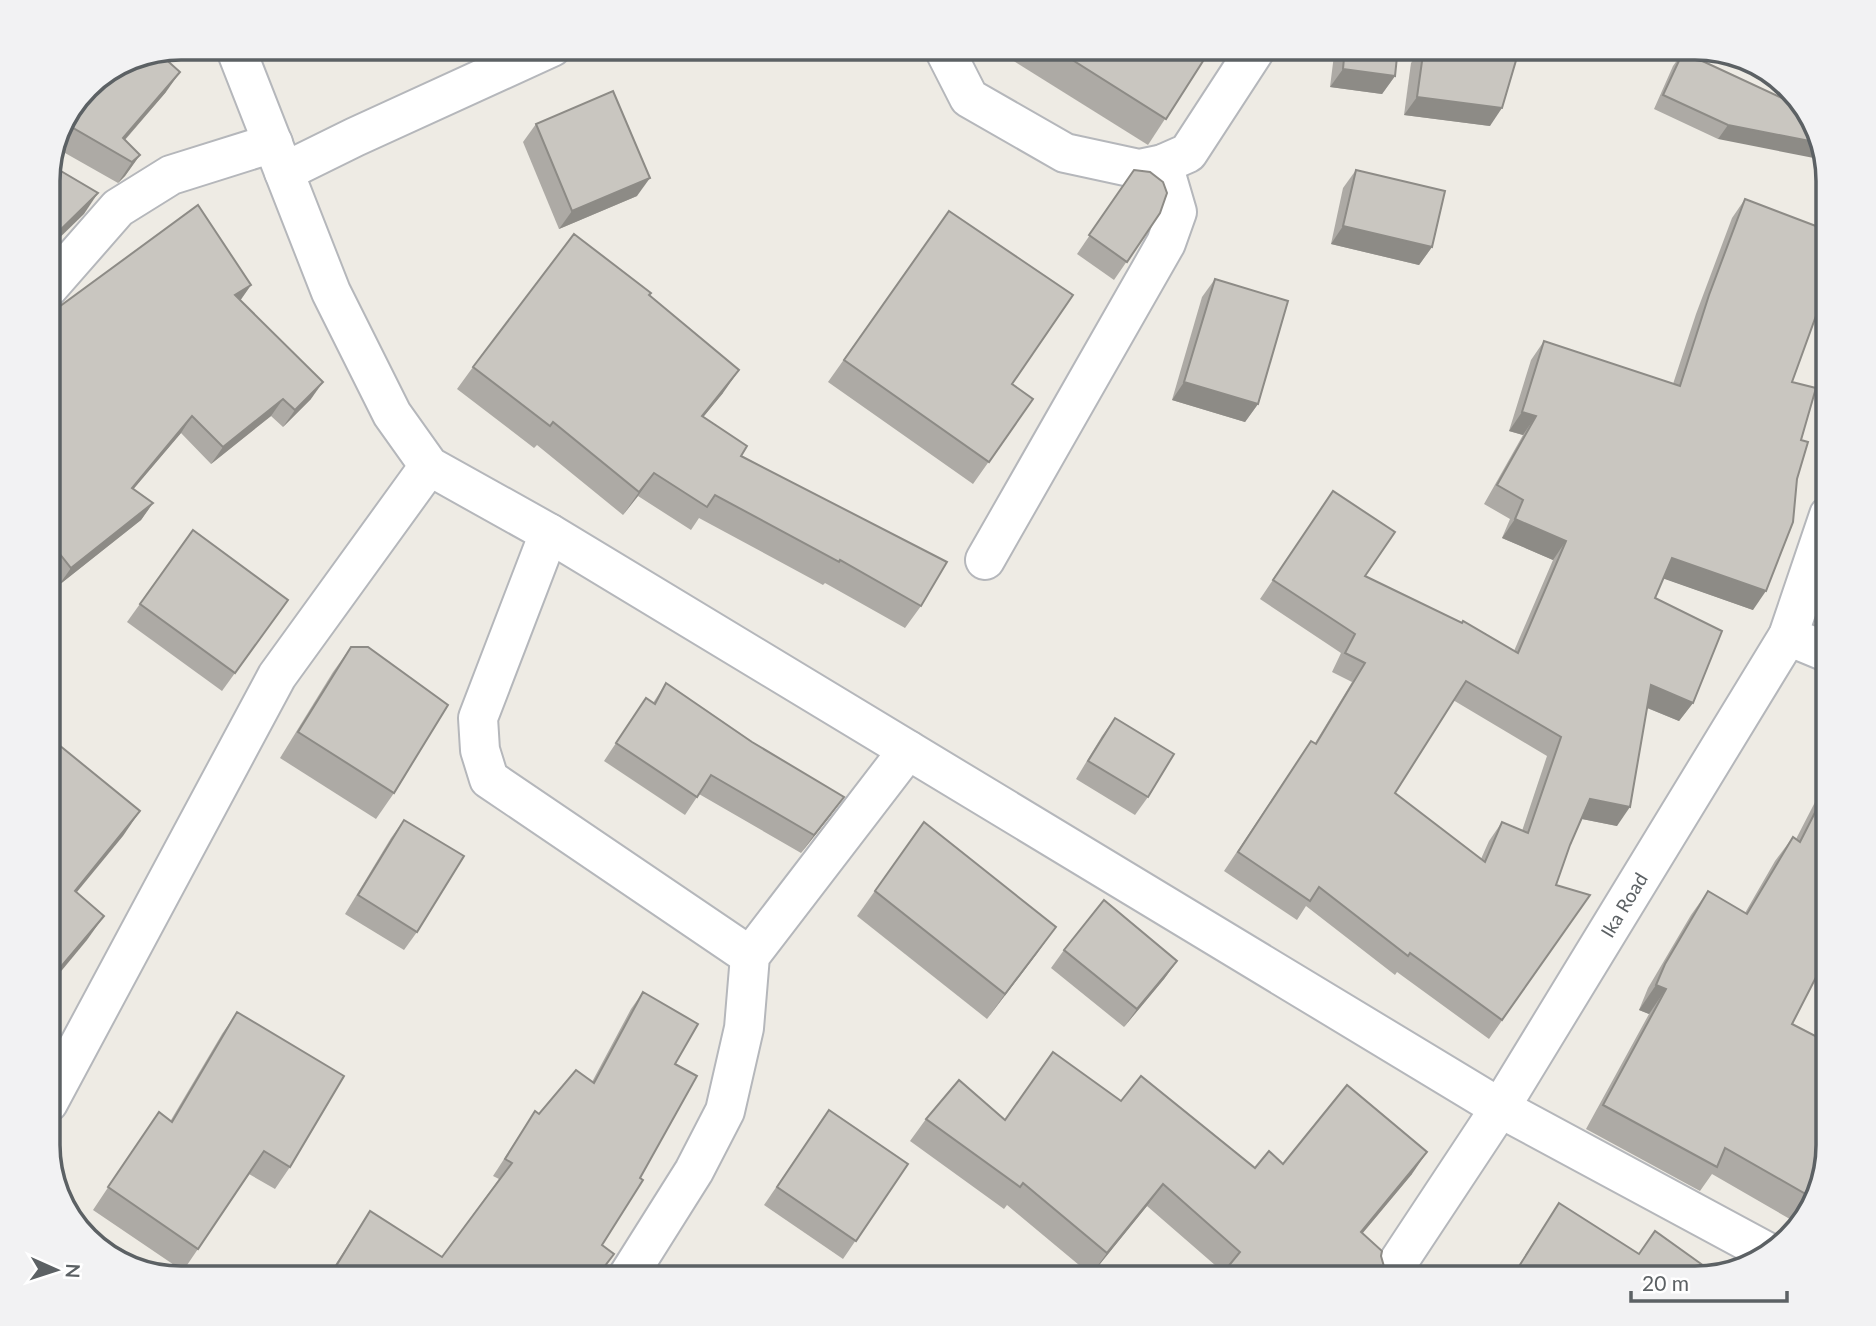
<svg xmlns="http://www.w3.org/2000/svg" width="1876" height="1326" font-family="Lato,sans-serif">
  <rect width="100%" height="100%" fill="#eeebe4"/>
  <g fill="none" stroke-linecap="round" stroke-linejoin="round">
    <defs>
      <g id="minor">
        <polyline points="235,47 331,292 392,414 429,466 549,533 1500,1108 1769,1253"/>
        <polyline points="943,47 969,98 1065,153 1139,169 1163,164 1188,153 1257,47"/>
        <polyline points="284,172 355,137 552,47"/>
        <polyline points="48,288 118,208 171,175 273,143"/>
        <polyline points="549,533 478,718 480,750 489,779 750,956"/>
        <polyline points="985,560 1166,243 1177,212 1163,164"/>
        <polyline points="1788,636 1829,653"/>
        <polyline points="48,1103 277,676 429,466"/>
        <polyline points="626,1279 694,1171 725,1111 744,1028 750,956 908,750"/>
      </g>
      <polyline id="tertiary" points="1387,1279 1500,1108 1788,636 1829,515"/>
    </defs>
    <!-- minor casing -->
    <use href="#minor" stroke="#b5b7bb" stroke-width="42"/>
    <!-- tertiary casing -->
    <use href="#tertiary" stroke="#b5b7bb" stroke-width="42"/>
    <!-- minor -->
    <use href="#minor" stroke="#fff" stroke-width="38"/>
    <!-- tertiary -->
    <use href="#tertiary" stroke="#fff" stroke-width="38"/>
  </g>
  <!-- wall -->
  <g fill="#adaaa5" fill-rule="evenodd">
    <polygon points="1016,47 1212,47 1148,145 1009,58"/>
    <polygon points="1335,47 1398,47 1395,76 1382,94 1330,87"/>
    <polygon points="1423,47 1440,47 1490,126 1404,115 1411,63"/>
    <polygon points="1683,52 1777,96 1781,80 1815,121 1718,139 1654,109 1673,66"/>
    <polygon points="166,92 125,140 140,155 125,176 118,183 58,149 61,122"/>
    <polygon points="536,124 637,196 559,229 523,142"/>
    <polygon points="1134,170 1160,213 1114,280 1077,254"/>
    <polygon points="1356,170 1432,247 1419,265 1331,244 1343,188"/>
    <path d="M1745,199L1792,382L1753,610L1663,578L1655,598L1693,703L1679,721L1647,708L1617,826L1582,819L1570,845L1556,885L1590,895L1489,1039L1397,972L1395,975L1306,906L1297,920L1224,871L1311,741L1315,743L1352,682L1332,672L1341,653L1260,599L1333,491L1365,576L1514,651L1553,560L1502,538L1510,519L1484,504L1523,435L1509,431L1531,360L1544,341L1673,384L1696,314L1732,218ZM1453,700L1547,756L1522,831L1502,822L1489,841L1481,859L1395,793Z"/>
    <polygon points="949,211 1012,384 1033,399 973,484 828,382"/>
    <polygon points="1215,279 1258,404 1245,422 1172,400 1202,297"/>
    <polygon points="251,285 240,301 311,399 283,427 271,416 211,464 181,433 133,489 153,503 141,520 59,585 48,570 48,315"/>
    <polygon points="649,295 723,393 703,417 741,456 921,606 905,628 825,583 823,585 699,518 691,530 638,496 623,515 537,445 534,448 457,389 473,367"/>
    <polygon points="193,530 288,600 222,691 127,622"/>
    <polygon points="351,647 394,793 376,819 280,758 333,672"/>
    <polygon points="666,683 831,815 801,853 699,794 685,815 604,761 634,716 653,703"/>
    <polygon points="1115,718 1148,797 1135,815 1076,779 1102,736"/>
    <polygon points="1829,775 1829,952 1792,1024 1829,1146 1802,1226 1712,1174 1700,1191 1586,1129 1649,1014 1639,1010 1648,988 1691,915 1708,891 1745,913 1775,861 1793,837 1796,839"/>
    <polygon points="404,820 417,932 404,950 345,914 391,838"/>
    <polygon points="924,822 1038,952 987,1019 857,916"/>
    <polygon points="1064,950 1177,961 1164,979 1124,1027 1051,968"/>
    <polygon points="643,992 675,1064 602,1245 596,1279 326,1279 370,1211 442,1257 499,1179 493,1176 535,1111 539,1114 592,1082 631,1009"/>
    <polygon points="237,1012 290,1167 275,1189 249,1174 183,1271 93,1210 143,1135 171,1120 222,1034"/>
    <polygon points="1121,1101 1255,1168 1283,1164 1412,1174 1362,1234 1381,1256 1385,1270 1379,1279 1218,1279 1223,1272 1147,1206 1091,1275 1007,1205 1004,1209 910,1141 926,1119 1005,1120"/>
    <polygon points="829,1110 908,1164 843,1259 764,1205"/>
    <polygon points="1559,1203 1639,1254 1710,1273 1696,1279 1510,1279"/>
  </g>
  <!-- shaded-wall -->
  <g fill="#8d8b86">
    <polygon points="1343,69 1395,76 1382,94 1330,87"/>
    <polygon points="180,72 166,92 114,152 123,138"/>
    <polygon points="1417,97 1502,108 1490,126 1404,115"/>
    <polygon points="62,125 73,128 58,149 54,148 60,126"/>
    <polygon points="1728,125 1820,143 1824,160 1718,139"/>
    <polygon points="140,155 125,176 118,183 132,162"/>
    <polygon points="650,178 637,196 559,229 572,211"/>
    <polygon points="98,193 84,214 48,249 48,242"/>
    <polygon points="1343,226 1432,247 1419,265 1331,244"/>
    <polygon points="251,285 239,302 235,295"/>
    <polygon points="739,370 723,393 686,438 702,416"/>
    <polygon points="323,382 311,399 283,427 295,410"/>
    <polygon points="1184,382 1258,404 1245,422 1172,400"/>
    <polygon points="283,399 271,416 211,464 223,447"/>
    <polygon points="1522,412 1536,416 1523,435 1509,431"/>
    <polygon points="192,416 181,433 120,505 132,488"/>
    <polygon points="654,473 638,496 623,515 639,492"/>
    <polygon points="153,503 141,520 59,585 71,568"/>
    <polygon points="1515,519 1566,541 1553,560 1502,538"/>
    <polygon points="1672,558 1766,591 1753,610 1659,577"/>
    <polygon points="1651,685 1693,703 1679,721 1638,704"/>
    <polygon points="844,797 831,815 801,853 814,835"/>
    <polygon points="1590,799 1630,807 1617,826 1577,818"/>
    <polygon points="140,811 123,836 58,915 75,891"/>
    <polygon points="104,916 87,940 48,987 48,982"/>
    <polygon points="1056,927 1038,952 987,1019 1005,994"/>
    <polygon points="1177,961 1164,979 1124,1027 1137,1009"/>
    <polygon points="1656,985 1666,989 1649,1014 1639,1010"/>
    <polygon points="1427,1152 1412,1174 1345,1254 1361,1232"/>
    <polygon points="1163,1184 1147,1206 1091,1275 1107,1253"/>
  </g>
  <!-- building -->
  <g fill="#c9c6c0" stroke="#8d8b86" stroke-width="2" fill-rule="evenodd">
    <polygon points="1052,47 1212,47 1166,119"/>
    <polygon points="1345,47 1398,47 1395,76 1343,69"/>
    <polygon points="1424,47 1440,47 1517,57 1502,108 1417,97"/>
    <polygon points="1683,52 1782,98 1785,85 1815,121 1820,143 1728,125 1663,95"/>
    <polygon points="161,55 180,72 123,138 140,155 132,162 73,128 62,125 60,126 61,122 92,81"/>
    <polygon points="613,91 650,178 572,211 536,124"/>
    <polygon points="49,164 98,193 48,242 48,171"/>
    <polygon points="1134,170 1150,172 1163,182 1167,193 1160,213 1127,262 1089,235"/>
    <polygon points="1356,170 1445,191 1432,247 1343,226"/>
    <path d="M1745,199L1829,231V280L1792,382L1816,388L1801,440L1808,442L1797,479L1793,522L1766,591L1672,558L1655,598L1722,631L1693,703L1651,685L1630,807L1590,799L1570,845L1556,885L1590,895L1502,1020L1410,953L1408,956L1319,887L1310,901L1238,852L1311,741L1316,744L1365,663L1345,653L1355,634L1273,580L1333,491L1395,532L1365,576L1462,623L1463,621L1518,653L1566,541L1515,519L1523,500L1497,485L1536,416L1522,412L1544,341L1680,386L1709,295ZM1466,681L1561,737L1528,833L1502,822L1485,862L1395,793Z"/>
    <polygon points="198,205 251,285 235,295 323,382 295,410 283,399 223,447 192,416 132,488 153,503 71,568 48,539 48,315"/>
    <polygon points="949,211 1073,295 1012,384 1033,399 989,462 844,360"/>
    <polygon points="574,234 651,293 649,295 739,370 702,416 747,446 741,456 947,562 921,606 840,560 839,562 715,495 707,507 654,473 639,492 553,422 550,426 473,367"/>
    <polygon points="1215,279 1288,301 1258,404 1184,382"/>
    <polygon points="193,530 288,600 235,673 140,604"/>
    <polygon points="351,647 368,647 448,705 394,793 298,732"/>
    <polygon points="666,683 752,742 844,797 814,835 711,775 697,797 616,743 646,698 655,704"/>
    <polygon points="1115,718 1174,754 1148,797 1088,761"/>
    <polygon points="48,736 140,811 75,891 104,916 48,982"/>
    <polygon points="1829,785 1829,952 1792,1024 1829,1043 1829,1146 1811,1197 1725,1148 1717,1167 1603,1105 1666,989 1656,985 1665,964 1708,891 1747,914 1793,837 1800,842"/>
    <polygon points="404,820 464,856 417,932 358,895"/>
    <polygon points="924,822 1056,927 1005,994 875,891"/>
    <polygon points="1104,900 1177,961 1137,1009 1064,950"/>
    <polygon points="643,992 698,1024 675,1064 697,1076 640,1178 643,1180 602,1245 614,1254 595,1279 328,1279 370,1211 442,1257 512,1163 505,1159 535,1111 539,1114 576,1070 594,1083"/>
    <polygon points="237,1012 344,1076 290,1167 264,1151 198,1249 108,1187 159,1112 172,1122"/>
    <polygon points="1053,1052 1121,1101 1141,1076 1255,1168 1269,1151 1283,1164 1347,1085 1427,1152 1361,1232 1382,1251 1381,1256 1385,1270 1378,1279 1218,1279 1240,1252 1163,1184 1107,1253 1023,1183 1020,1187 926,1119 959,1080 1005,1120"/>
    <polygon points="829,1110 908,1164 856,1241 777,1187"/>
    <polygon points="1559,1203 1639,1254 1655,1231 1711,1271 1710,1273 1712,1275 1696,1279 1511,1279"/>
    <polygon points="299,1272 310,1279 295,1279"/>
  </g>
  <g text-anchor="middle" stroke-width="7" stroke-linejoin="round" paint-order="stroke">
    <!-- street labels -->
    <g font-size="19" fill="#5c6164" stroke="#fff">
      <text transform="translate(1624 905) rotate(-59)" y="7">Ika Road</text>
    </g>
  </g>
  <!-- crop -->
  <path d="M0 0H1876V1326H0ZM181 60H1695A121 121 0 0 1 1816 181V1145A121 121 0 0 1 1695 1266H181A121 121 0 0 1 60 1145V181A121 121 0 0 1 181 60Z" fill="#f2f2f3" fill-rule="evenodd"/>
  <path fill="none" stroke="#5c6164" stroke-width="3.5" d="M181 60H1695A121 121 0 0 1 1816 181V1145A121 121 0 0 1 1695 1266H181A121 121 0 0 1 60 1145V181A121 121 0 0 1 181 60Z"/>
  <!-- north arrow -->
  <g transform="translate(56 1270) rotate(93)" stroke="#ffffff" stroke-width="5" paint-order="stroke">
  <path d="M0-5L12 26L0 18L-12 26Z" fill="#5c6164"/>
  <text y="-10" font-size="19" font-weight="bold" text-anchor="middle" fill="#5c6164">N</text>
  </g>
  <!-- scale -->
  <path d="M1631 1291v10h156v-10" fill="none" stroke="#5c6164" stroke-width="3.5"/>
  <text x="1642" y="1291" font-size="21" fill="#5c6164" stroke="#ffffff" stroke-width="5" paint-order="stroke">20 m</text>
</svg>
